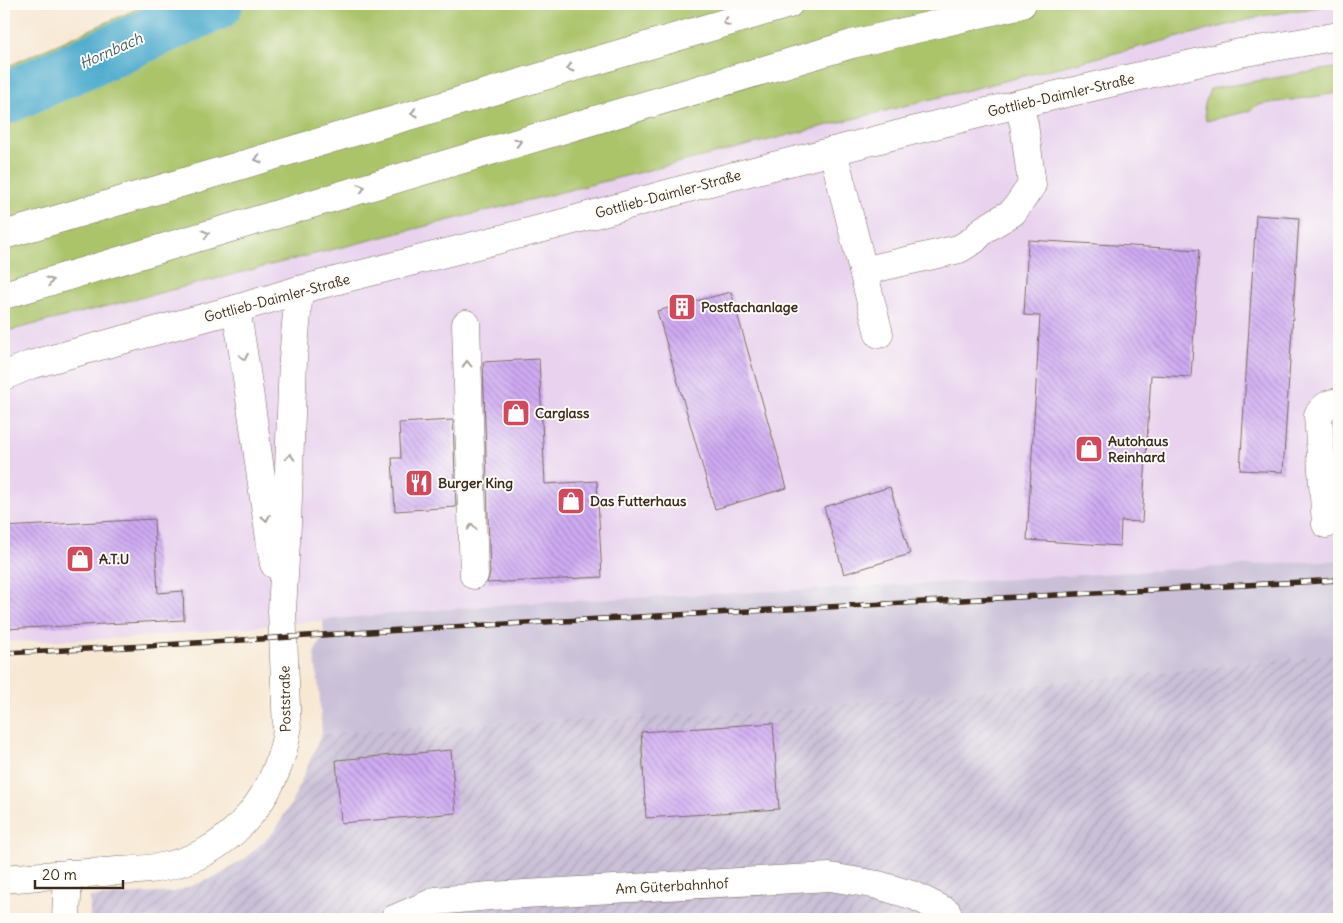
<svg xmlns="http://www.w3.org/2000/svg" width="1343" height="923" font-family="Delius,sans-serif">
  <defs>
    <pattern id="industrial-furrows" width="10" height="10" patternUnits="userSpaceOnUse" patternTransform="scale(1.25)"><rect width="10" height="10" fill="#c9bfd7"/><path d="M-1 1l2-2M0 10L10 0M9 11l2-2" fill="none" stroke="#aea4b8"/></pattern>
    <pattern id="building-back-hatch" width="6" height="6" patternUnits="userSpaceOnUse" patternTransform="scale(1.25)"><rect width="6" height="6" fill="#cfaaf3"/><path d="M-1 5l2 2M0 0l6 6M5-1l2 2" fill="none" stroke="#a98bc4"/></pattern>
  </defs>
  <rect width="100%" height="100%" fill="#fdfcf7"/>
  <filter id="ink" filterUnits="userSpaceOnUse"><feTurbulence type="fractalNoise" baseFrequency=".02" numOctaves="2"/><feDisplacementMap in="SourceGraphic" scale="10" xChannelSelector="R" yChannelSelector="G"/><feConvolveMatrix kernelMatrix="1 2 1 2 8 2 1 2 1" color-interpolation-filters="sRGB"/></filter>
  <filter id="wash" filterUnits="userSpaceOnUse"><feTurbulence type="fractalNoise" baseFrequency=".0096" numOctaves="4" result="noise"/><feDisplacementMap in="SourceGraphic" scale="20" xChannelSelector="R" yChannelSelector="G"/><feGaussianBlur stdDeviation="1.12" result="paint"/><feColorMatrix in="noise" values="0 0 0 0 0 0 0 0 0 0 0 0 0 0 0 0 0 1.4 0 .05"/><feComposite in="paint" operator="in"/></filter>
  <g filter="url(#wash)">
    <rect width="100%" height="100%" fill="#f7e8d4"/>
    <!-- built -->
    <polygon fill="#e8d2ee" points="1339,5 1339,560 939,583 507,604 130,638 4,642 4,332 1263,16"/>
    <!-- industrial -->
    <polygon fill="url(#industrial-furrows)" points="1339,653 1339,919 90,919 90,897 174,892 216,877 246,858 274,832 292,802 322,733 520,721 758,712"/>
    <!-- railway -->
    <polygon fill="#c9bfd7" points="1339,560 1339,653 758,712 520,721 322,733 319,689 314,653 324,635 323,620 507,604 939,583"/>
    <!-- green -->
    <g fill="#abc46a" stroke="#737744">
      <polygon points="148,4 1339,4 1263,16 4,332 4,68"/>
      <polygon points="1339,67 1339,93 1257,105 1249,111 1206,121 1204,107 1210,89"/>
    </g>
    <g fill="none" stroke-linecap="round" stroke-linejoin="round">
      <!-- river -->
      <polyline stroke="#4eaccd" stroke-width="52" points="4,99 217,4"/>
    </g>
    <g id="blocks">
      <!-- building -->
      <g fill="url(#building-back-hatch)">
        <polygon points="1256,215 1299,218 1283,472 1240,470"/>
        <polygon points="1028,240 1199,250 1191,377 1151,375 1142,522 1121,521 1120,546 1027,540 1040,316 1024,315"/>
        <polygon points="731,292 787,488 715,509 657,311"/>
        <polygon points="539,359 545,484 597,481 602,577 487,583 490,574 483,362"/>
        <polygon points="453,420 456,507 395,511 392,458 401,458 399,423"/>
        <polygon points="890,487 910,554 844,574 824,507"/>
        <polygon points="154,519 158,593 183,591 184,620 4,629 4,527"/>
        <polygon points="773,723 779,809 646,818 641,732"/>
        <polygon points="451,750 456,813 341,823 336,760"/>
      </g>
    </g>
  </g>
  <g filter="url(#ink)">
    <use href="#blocks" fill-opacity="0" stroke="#7d6c5e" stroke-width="1"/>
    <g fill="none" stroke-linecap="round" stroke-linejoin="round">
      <defs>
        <g id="minor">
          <polyline points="833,151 879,334"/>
          <polyline points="863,271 959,249 974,240 983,230 1013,212 1032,185 1024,124 1018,104"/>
          <path d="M236,309C251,394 260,479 274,564"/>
          <polyline points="466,324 474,575"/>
          <polyline points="4,376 30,365 236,309 299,290 552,226 710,182 833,151 1018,104 1240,53 1339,36"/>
          <path d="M1326,524L1318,415C1324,406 1329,403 1339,402"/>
          <path d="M4,879C37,876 70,874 103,872C127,870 152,871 175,864C236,847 277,793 287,731L282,610L287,524L293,359L299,290"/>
          <polyline points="66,919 68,874"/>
          <polyline points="394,919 436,901 490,896 830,877 878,885 915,896 947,912"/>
        </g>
        <g id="highway">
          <polyline points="4,235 789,4"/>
          <polyline points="4,295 852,44 1022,4"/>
        </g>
      </defs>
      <!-- minor casing -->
      <use href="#minor" stroke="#7d6c5e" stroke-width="29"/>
      <!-- highway casing -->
      <use href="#highway" stroke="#7d6c5e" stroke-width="29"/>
      <!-- minor -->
      <use href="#minor" stroke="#fff" stroke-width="28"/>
      <!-- highway -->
      <use href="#highway" stroke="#fff" stroke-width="28"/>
      <defs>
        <polyline id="rail" points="4,653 148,646 432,628 1339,580"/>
      </defs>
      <!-- rail casing -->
      <use href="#rail" stroke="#3b2a1e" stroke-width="5.5"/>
      <!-- rail -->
      <use href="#rail" stroke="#fdfcf7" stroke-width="4" stroke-dasharray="11" stroke-linecap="butt"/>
    </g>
    <!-- one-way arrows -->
    <defs><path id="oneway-chevron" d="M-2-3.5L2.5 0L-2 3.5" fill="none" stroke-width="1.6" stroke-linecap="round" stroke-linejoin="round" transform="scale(1.25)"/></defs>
    <g stroke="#a79f9a">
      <use href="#oneway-chevron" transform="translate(726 22) rotate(164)"/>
      <use href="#oneway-chevron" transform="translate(570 68) rotate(164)"/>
      <use href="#oneway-chevron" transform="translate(414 113) rotate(164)"/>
      <use href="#oneway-chevron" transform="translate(518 142) rotate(-16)"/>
      <use href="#oneway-chevron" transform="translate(258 159) rotate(164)"/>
      <use href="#oneway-chevron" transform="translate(362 188) rotate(-16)"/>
      <use href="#oneway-chevron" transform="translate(206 234) rotate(-16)"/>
      <use href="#oneway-chevron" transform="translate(50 281) rotate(-17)"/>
      <use href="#oneway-chevron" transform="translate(244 357) rotate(80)"/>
      <use href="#oneway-chevron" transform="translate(467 364) rotate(-92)"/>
      <use href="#oneway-chevron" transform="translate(290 457) rotate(-88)"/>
      <use href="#oneway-chevron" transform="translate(266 518) rotate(80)"/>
      <use href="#oneway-chevron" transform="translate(472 527) rotate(-92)"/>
    </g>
  </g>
  <!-- icons -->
  <defs>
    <symbol id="building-square" viewBox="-11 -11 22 22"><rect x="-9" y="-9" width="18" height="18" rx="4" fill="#d1495b" stroke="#fdfcf7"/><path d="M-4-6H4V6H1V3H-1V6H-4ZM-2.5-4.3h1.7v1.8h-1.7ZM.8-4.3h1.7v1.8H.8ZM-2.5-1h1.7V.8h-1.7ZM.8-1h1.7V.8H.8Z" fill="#fff"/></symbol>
    <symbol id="shop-square" viewBox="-11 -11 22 22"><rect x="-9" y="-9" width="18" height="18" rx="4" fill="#d1495b" stroke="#fdfcf7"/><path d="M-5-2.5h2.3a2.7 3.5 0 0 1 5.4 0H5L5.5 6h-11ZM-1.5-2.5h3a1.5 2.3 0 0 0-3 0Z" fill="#fff"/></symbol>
    <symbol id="restaurant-square" viewBox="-11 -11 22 22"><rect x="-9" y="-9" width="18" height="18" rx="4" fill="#d1495b" stroke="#fdfcf7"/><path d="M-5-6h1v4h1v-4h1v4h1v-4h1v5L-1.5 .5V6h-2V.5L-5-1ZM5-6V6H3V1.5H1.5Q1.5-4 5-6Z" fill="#fff"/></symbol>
  </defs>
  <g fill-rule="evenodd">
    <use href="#building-square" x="666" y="291" width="32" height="32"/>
    <use href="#shop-square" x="500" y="397" width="32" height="32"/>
    <use href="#shop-square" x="1073" y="433" width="32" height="32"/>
    <use href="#restaurant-square" x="403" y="467" width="32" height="32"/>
    <use href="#shop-square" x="555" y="485" width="32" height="32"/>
    <use href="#shop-square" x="64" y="543" width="32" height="32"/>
  </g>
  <g text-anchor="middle" stroke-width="4" stroke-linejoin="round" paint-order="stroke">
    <!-- street labels -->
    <g font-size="14" fill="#3b2a1e" stroke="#fdfcf7">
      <text transform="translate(1061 95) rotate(-13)" y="5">Gottlieb-Daimler-Straße</text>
      <text transform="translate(668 194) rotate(-15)" y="5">Gottlieb-Daimler-Straße</text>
      <text transform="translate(277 298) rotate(-15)" y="5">Gottlieb-Daimler-Straße</text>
      <text transform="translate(285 699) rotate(-91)" y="5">Poststraße</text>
      <text transform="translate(672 886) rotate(-3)" y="5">Am Güterbahnhof</text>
    </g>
    <!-- poi labels -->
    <g font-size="14" font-weight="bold" fill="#3b2a1e" stroke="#fdfcf7" text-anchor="start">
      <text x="701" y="312">Postfachanlage</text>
      <text x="535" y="418">Carglass</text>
      <text x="1108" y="446">Autohaus<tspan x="1108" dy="16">Reinhard</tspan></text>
      <text x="438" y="488">Burger King</text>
      <text x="590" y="506">Das Futterhaus</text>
      <text x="99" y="564">A.T.U</text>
    </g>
    <!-- water labels -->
    <g font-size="15" font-style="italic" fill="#435e64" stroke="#fdfcf7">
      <text transform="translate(111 51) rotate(-24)" y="5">Hornbach</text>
    </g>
  </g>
  <!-- margin -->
  <rect width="1343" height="923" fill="none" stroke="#fdfcf7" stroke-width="20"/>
  <!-- scale -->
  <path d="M35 880v8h88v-8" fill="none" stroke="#3b2a1e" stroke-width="2.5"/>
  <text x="42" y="880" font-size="15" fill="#3b2a1e" stroke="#fdfcf7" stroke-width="4" paint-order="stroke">20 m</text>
</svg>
